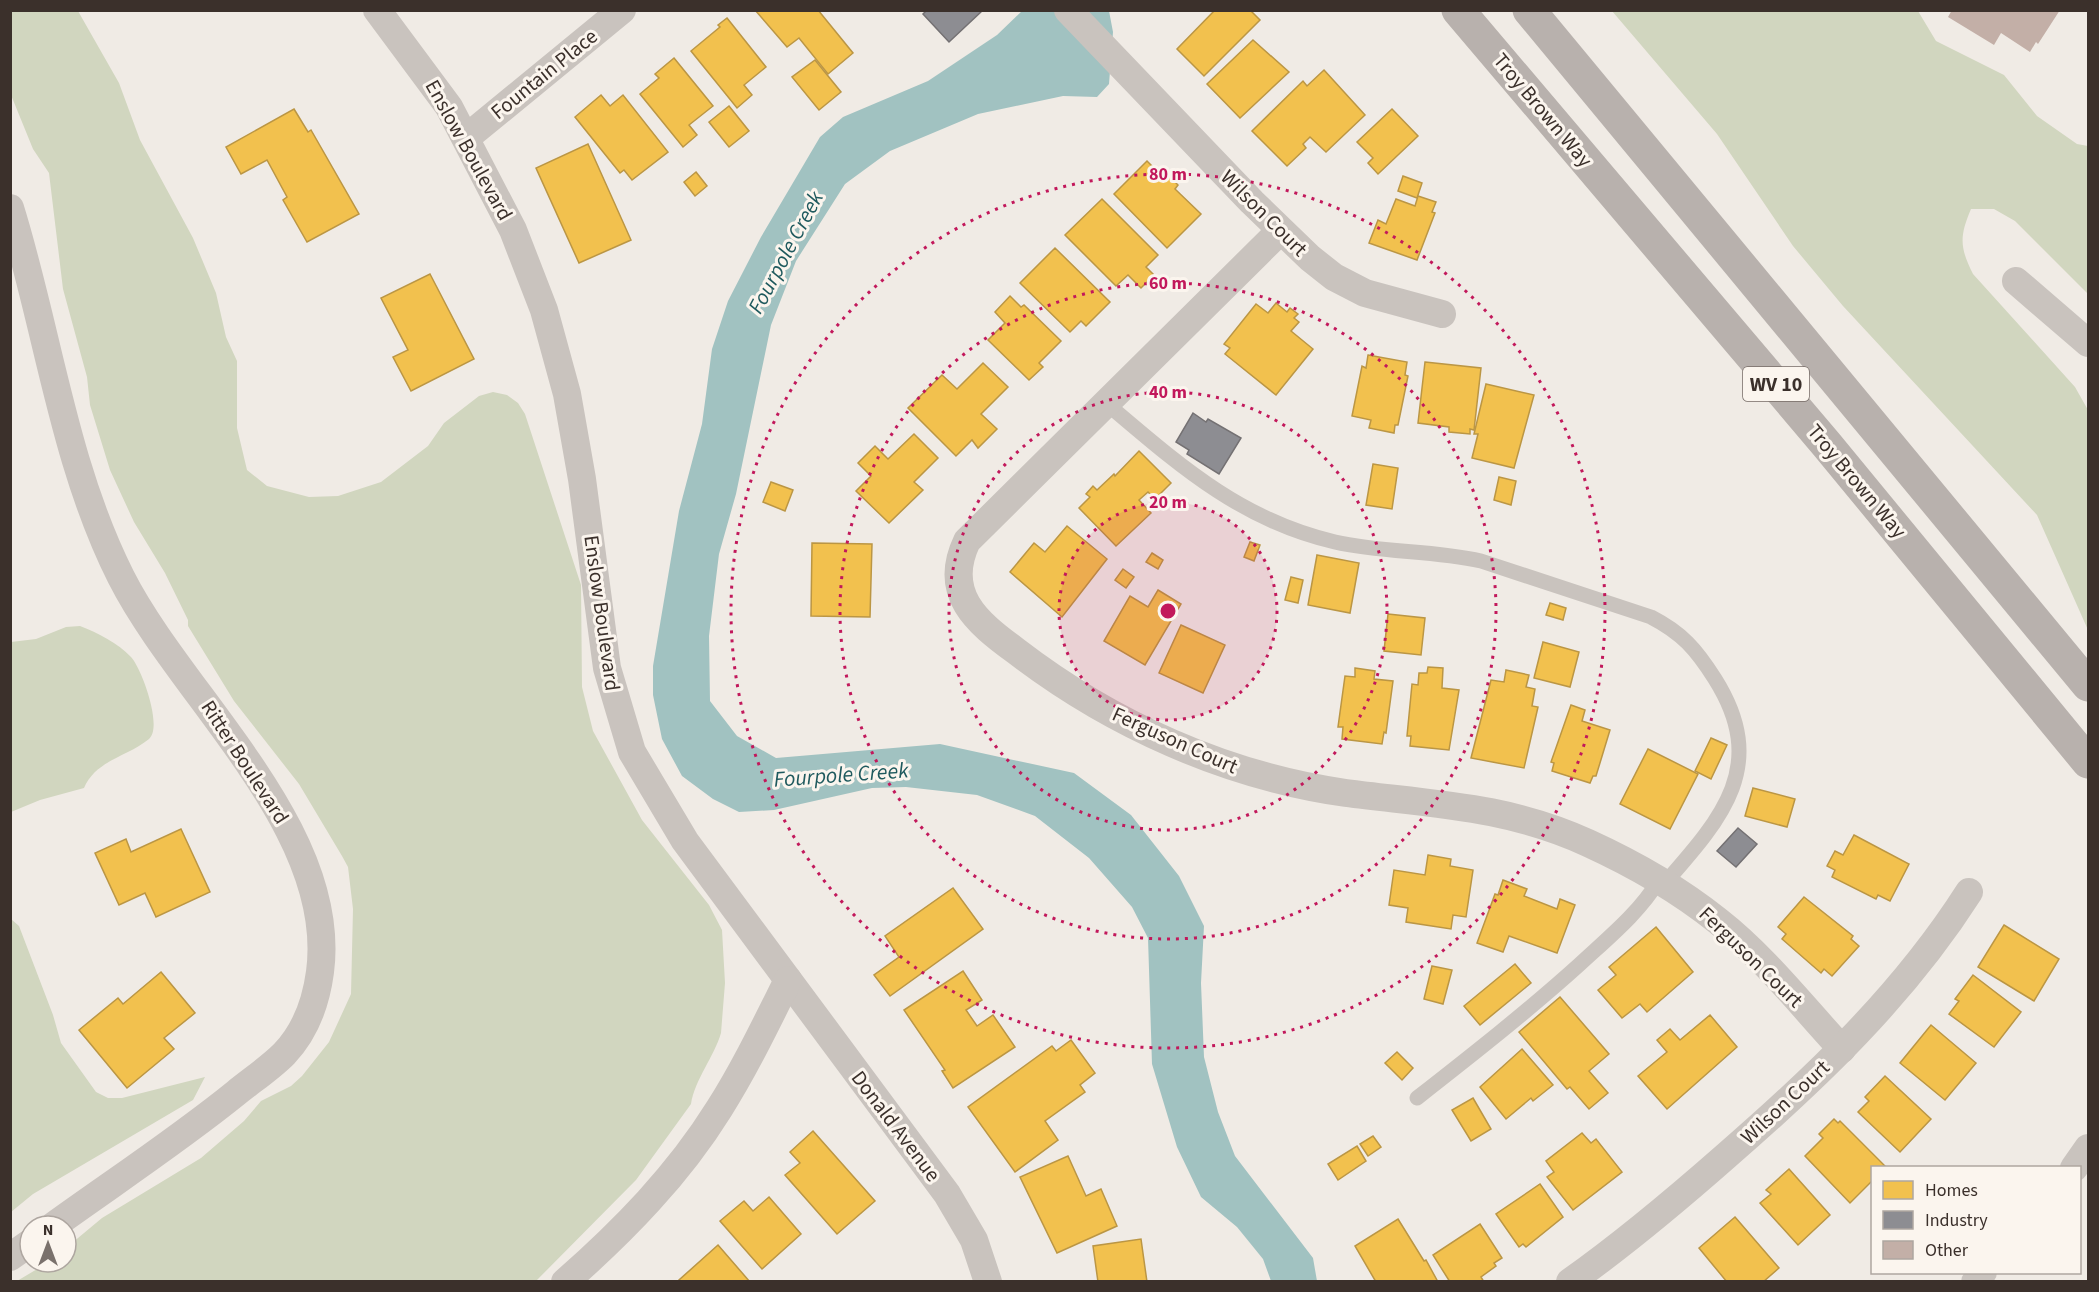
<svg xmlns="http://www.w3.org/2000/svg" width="2099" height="1292" font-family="'Source Sans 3',sans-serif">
  <rect width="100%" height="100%" fill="#f0ebe5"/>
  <!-- green -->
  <g fill="#d1d6bf">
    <path d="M11,10L78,11L119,83L140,140L193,238L216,293L226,337L237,361V428L247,470L267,486L309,497L338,496L381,482L428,446L444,423L479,396L493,392L507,395L518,403L525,414L581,585L582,687L593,731L642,820L709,905L722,930L725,983L721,1033C714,1057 695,1079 691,1104L636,1180L536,1281H17L49,1262H66V1248L102,1218L201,1158L244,1121L261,1101L291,1086L302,1076L329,1042L351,994L353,909L348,867L342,856L299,784L234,701L188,626V620L165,573L134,522L110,470L90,405L87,377L63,289L49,173L33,149L11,95Z"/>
    <path d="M1612,11H1918L1936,41L2004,75L2037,116L2077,144L2088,146V294L2015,221L1994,209H1971C1959,237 1960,248 1973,274L2075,387L2088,410V630L2037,515L1843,306L1793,246L1717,134Z"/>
    <path d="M80,626C98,633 118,643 131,657C142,669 163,727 149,739C127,757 96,760 84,788L40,800L11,812V642L36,639L66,627Z"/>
    <polygon points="11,919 19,926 53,1015 61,1043 96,1092 108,1098 122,1098 205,1077 193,1100 33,1194 11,1212"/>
  </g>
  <!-- water -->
  <polygon fill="#a1c2c1" points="1022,11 1109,11 1113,32 1109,84 1097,97 1063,96 978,114 890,151 845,184 796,261 771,325 736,494 719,554 709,636 710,701 737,736 776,758 940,744 1074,773 1131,815 1179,876 1204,926 1201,983 1204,1057 1218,1112 1235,1156 1313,1258 1317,1281 1271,1281 1263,1259 1237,1227 1201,1197 1177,1147 1152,1064 1148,938 1132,907 1089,858 1035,816 977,795 906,787 872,788 774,810 739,812 713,799 682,776 662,739 653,695 653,666 679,511 702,424 712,349 728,301 761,237 820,137 843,117 928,81 997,35"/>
  <!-- homes -->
  <g fill="#f2c14e" stroke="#bb9644" stroke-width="1.5">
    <polygon points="755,10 818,10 853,53 828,74 799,38 787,47"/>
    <polygon points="1215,10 1250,10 1260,20 1204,76 1177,49"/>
    <polygon points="727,18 766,67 744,85 752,95 737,108 691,51 720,27 718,25"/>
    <polygon points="1253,40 1289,72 1240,118 1207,84"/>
    <polygon points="674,58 713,106 689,125 697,135 683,147 640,94 659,78 655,74"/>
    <polygon points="815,60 841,92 819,110 792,77"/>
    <polygon points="1324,70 1365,115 1326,152 1310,137 1303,144 1306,148 1287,166 1252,131 1303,81 1307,86"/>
    <polygon points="601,95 610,106 623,95 668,152 632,180 624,170 620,173 575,117"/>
    <polygon points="729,106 749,131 729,147 709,122"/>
    <polygon points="294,109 308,132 311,130 359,214 307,242 283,200 287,197 267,160 241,174 226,147"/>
    <polygon points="1392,109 1418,136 1378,174 1368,163 1373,158 1357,142"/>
    <polygon points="588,144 631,240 579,263 536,168"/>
    <polygon points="1147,161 1158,172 1161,168 1178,185 1175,189 1201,214 1167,248 1114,194"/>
    <polygon points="696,172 707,186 695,196 684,182"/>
    <polygon points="1403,176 1422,183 1417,198 1398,191"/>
    <polygon points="1418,196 1436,202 1432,212 1435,213 1417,260 1369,243 1378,220 1386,224 1396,199 1415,206"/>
    <polygon points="1102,199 1158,255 1146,267 1154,275 1141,288 1128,275 1116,286 1065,235"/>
    <polygon points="1055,248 1110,302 1086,326 1081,321 1070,332 1020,283"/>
    <polygon points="430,274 474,359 411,391 393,357 408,350 381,298"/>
    <polygon points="1010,296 1021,307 1024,305 1061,341 1039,363 1043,367 1029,380 988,340 1005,323 995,312"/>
    <polygon points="1276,303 1287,312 1290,308 1298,314 1294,318 1299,322 1291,331 1313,349 1276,395 1225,354 1230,348 1224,344 1256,304 1268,313"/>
    <polygon points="1368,355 1407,362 1405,375 1408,376 1398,425 1395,425 1394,433 1369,428 1371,420 1352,416 1362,366 1366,368"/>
    <polygon points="1425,362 1481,368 1474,430 1470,429 1470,434 1449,432 1449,427 1418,423"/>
    <polygon points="983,363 1008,387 981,414 997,429 978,448 972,440 956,456 908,408 942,375 957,389"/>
    <polygon points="1486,384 1534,395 1514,468 1472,458 1478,434 1474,434"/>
    <polygon points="914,434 938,458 914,482 923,490 889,523 856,491 871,476 858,463 875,446 888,459"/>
    <polygon points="1139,451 1171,483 1155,499 1148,492 1139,500 1151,513 1116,546 1079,508 1090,497 1086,494 1093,486 1097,490 1114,474 1115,476"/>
    <polygon points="1373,464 1398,468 1392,509 1366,505"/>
    <polygon points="1499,477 1516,481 1511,505 1494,500"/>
    <polygon points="771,482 793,490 785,511 763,502"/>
    <polygon points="1067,526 1107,559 1062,617 1010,572 1034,543 1045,552"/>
    <polygon points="1250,542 1260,545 1254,561 1244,557"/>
    <polygon points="812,543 872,544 870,617 811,616"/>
    <polygon points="1152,553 1163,560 1158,569 1146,562"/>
    <polygon points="1317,555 1359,563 1350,613 1308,605"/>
    <polygon points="1123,569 1134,577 1126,588 1115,580"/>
    <polygon points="1291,577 1303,580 1298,603 1285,600"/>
    <polygon points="1158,590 1181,604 1145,665 1104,641 1130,596 1148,607"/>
    <polygon points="1550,603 1566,608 1563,620 1546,615"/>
    <polygon points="1388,614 1425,618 1421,655 1384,651"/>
    <polygon points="1181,625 1225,645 1203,693 1159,673"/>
    <polygon points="1543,642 1579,652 1570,687 1534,678"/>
    <polygon points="1428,667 1443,668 1442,688 1459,690 1449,750 1410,746 1411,736 1407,736 1412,684 1418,685 1419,673 1427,673"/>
    <polygon points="1355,668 1375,671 1374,679 1393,681 1386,733 1384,732 1382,744 1342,739 1343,727 1338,727 1345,676 1355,677"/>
    <polygon points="1506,670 1529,675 1526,687 1535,689 1532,706 1538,707 1524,768 1471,758 1491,680 1504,682"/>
    <polygon points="1571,705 1585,710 1582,721 1610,730 1596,776 1593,776 1590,783 1552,771 1554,763 1551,762"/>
    <polygon points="1711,738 1727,745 1711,779 1695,771"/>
    <polygon points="1648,749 1698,774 1670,829 1620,804"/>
    <polygon points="1753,788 1795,799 1787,827 1745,816"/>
    <polygon points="181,829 210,892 156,917 145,893 119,905 95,853 126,839 131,852"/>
    <polygon points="1854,835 1909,864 1890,901 1878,895 1876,899 1832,877 1835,870 1827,866 1835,851 1843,855"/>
    <polygon points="1428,855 1451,859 1450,866 1473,870 1466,917 1453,915 1451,929 1406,922 1408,908 1389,905 1394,870 1425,875"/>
    <polygon points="1503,880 1527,889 1524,896 1557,909 1560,899 1575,905 1557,953 1509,936 1503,952 1477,943 1495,894 1498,895"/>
    <polygon points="953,888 983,929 890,996 874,975 899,957 885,936"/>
    <polygon points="1804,897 1853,936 1851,939 1859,946 1832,976 1824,969 1821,973 1782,939 1786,934 1778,927"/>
    <polygon points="2004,925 2059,959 2034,1001 1978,967"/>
    <polygon points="1656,927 1693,972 1647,1012 1640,1004 1622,1018 1598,990 1616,975 1609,967"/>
    <polygon points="1515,964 1531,983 1480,1025 1464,1006"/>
    <polygon points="1432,966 1452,970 1443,1004 1424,999"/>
    <polygon points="963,971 982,1000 966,1010 977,1026 993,1015 1015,1047 953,1088 942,1071 945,1070 904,1010"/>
    <polygon points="161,972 195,1013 164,1038 174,1049 127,1088 79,1030 118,998 123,1004"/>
    <polygon points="1973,975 2021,1012 1994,1047 1949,1014 1959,1001 1955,999"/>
    <polygon points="1560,997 1609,1054 1589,1071 1608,1093 1589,1109 1570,1087 1567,1089 1519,1032"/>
    <polygon points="1710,1015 1737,1047 1667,1109 1638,1076 1667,1052 1657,1040 1670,1029 1680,1040"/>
    <polygon points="1931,1025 1976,1063 1945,1100 1900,1063"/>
    <polygon points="1071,1040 1095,1073 1080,1085 1085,1092 1045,1121 1058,1140 1015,1172 968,1107 1052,1046 1056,1051"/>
    <polygon points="1522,1049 1553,1085 1533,1101 1531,1098 1506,1119 1480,1087"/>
    <polygon points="1397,1052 1413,1068 1402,1080 1385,1063"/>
    <polygon points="1885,1076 1931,1119 1900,1152 1858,1112 1869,1101 1865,1097"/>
    <polygon points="1473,1098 1491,1129 1471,1141 1452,1110"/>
    <polygon points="1834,1119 1838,1123 1840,1121 1886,1167 1872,1168 1872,1181 1850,1203 1805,1156 1823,1138 1819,1134"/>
    <polygon points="813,1131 875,1201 837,1234 785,1175 800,1163 790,1152"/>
    <polygon points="1582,1133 1591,1143 1596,1139 1622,1172 1573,1210 1547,1177 1554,1172 1546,1161"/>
    <polygon points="1373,1136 1381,1147 1368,1156 1360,1144"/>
    <polygon points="1357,1146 1366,1161 1338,1180 1328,1164"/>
    <polygon points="1068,1156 1086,1196 1101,1189 1117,1226 1057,1253 1020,1177"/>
    <polygon points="1789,1169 1830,1215 1798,1245 1760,1203 1771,1194 1766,1190"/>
    <polygon points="1540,1184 1563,1217 1526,1247 1523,1244 1519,1247 1496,1214"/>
    <polygon points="769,1197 801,1234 762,1269 720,1221 744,1201 753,1211"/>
    <polygon points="1735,1217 1779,1268 1763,1282 1727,1282 1699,1248"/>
    <polygon points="1398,1219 1424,1261 1426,1260 1438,1282 1376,1282 1355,1246"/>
    <polygon points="1480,1224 1502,1258 1494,1263 1496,1266 1481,1277 1484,1282 1450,1282 1433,1255"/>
    <polygon points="1141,1239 1147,1282 1098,1282 1093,1246"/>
    <polygon points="718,1245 750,1282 680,1282 679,1280"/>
  </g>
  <!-- industry -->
  <g fill="#8d8d92" stroke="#747173" stroke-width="1.5">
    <polygon points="927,10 983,10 949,42 923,14"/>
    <polygon points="1193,413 1206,422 1208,419 1241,438 1219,474 1187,454 1189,450 1176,442"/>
    <polygon points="1738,828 1757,844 1736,867 1717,851"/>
  </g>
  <!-- building -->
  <polygon fill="#c3afa7" points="1952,10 2060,10 2038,44 2036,42 2030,52 2001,33 1994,45 1948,17"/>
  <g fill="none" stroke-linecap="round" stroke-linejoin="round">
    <!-- service -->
    <g stroke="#c9c3be" stroke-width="15">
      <path d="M1106,403C1178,464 1240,520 1335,542C1383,553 1432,550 1481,561L1651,617C1682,633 1696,649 1715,679C1769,765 1723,817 1665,883"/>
      <path d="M1417,1098C1472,1055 1528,1011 1580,964C1608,938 1640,912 1659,880"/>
    </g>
    <!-- minor -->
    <g stroke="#c9c3be" stroke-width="28">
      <polyline points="377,10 449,107 513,230 544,310 567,394 582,479 607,668 632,752 685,841 947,1194 974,1240 988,1282"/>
      <polyline points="1068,10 1252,202 1310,258 1334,277 1365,293 1442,314"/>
      <polyline points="466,138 622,10"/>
      <path d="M10,208C48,330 63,462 121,577C181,696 339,829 320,972C316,1002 305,1032 284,1054C270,1068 252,1080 236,1093C178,1140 114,1182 53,1226"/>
      <path d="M1280,231L967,541C942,593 976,622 1016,651C1111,724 1226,776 1346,793C1431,804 1508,806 1588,843C1634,864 1678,889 1718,921C1764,957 1802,1006 1842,1049"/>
      <polyline points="2016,281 2088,343"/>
      <polyline points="2074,1168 2088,1148"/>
      <polyline points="10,1257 30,1243"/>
      <path d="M565,1282C623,1231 678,1175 719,1109C745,1068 766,1024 788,980"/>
      <path d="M1570,1282C1625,1243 1676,1200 1726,1156C1817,1077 1904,994 1969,892"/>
      <polyline points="1975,1282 1983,1272"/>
    </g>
    <!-- primary -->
    <g stroke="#b8b1ad" stroke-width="33">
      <polyline points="1458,10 1827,445 2088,762"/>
      <polyline points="1529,10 2088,685"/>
    </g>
  </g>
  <!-- distance rings -->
  <circle cx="1168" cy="611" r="109" fill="#c2185b" fill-opacity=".12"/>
  <g fill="none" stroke="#c2185b" stroke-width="3" stroke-dasharray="3 6">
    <circle cx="1168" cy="611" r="109"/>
    <circle cx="1168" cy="611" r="219"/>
    <circle cx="1168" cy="611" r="328"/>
    <circle cx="1168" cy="611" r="437"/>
  </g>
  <g text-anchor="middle" stroke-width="6" stroke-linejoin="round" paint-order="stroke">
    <!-- shield labels -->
    <rect fill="#fbf5ee" stroke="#756b66" stroke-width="1.5" x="1743" y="367" width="66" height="34" rx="4.5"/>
    <g font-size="20" font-weight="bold" fill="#3b302b">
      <text x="1776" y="391">WV 10</text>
    </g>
    <!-- street labels -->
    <g font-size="21" fill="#3b302b" stroke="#fbf5ee">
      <text transform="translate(544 74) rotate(-39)" y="7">Fountain Place</text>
      <text transform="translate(1543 110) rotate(50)" y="7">Troy Brown Way</text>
      <text transform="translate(469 150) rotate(61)" y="7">Enslow Boulevard</text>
      <text transform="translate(1264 213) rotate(45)" y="7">Wilson Court</text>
      <text transform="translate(1857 481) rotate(50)" y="7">Troy Brown Way</text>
      <text transform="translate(602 613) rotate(82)" y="7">Enslow Boulevard</text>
      <text transform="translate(1175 740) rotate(24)" y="7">Ferguson Court</text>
      <text transform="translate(245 762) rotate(57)" y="7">Ritter Boulevard</text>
      <text transform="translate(1751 957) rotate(44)" y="7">Ferguson Court</text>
      <text transform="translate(1785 1102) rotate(-43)" y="7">Wilson Court</text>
      <text transform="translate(896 1126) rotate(53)" y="7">Donald Avenue</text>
    </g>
    <!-- water labels -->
    <g font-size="22" font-style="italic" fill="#1f5a5e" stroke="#fbf5ee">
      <text transform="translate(785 252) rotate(-62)" y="8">Fourpole Creek</text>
      <text transform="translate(841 774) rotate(-4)" y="8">Fourpole Creek</text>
    </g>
  </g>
  <circle cx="1168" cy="611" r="9" fill="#c2185b" stroke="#fbf5ee" stroke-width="3"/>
  <g font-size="18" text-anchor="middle" font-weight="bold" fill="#c2185b" stroke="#fbf5ee" stroke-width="6" stroke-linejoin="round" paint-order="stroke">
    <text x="1168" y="180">80 m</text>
    <text x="1168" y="289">60 m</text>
    <text x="1168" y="398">40 m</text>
    <text x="1168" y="508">20 m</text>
  </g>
  <!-- border -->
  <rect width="2099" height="1292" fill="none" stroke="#3b302b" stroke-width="24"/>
  <!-- legend -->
  <rect x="1871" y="1166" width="210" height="108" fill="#fbf5ee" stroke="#aea6a0" stroke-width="1.5"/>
  <rect x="1883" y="1181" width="30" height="18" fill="#f2c14e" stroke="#aea6a0" stroke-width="1.5"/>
  <text x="1925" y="1196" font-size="18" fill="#3b302b">Homes</text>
  <rect x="1883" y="1211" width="30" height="18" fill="#8d8d92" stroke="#aea6a0" stroke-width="1.5"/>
  <text x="1925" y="1226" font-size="18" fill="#3b302b">Industry</text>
  <rect x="1883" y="1241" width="30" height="18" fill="#c3afa7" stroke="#aea6a0" stroke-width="1.5"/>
  <text x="1925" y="1256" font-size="18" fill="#3b302b">Other</text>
  <!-- north arrow -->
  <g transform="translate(48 1244)"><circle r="28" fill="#fbf5ee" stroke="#aea6a0" stroke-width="1.5"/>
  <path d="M0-4.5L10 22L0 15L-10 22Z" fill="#7a716c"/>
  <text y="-9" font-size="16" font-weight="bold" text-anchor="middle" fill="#3b302b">N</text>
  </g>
</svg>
